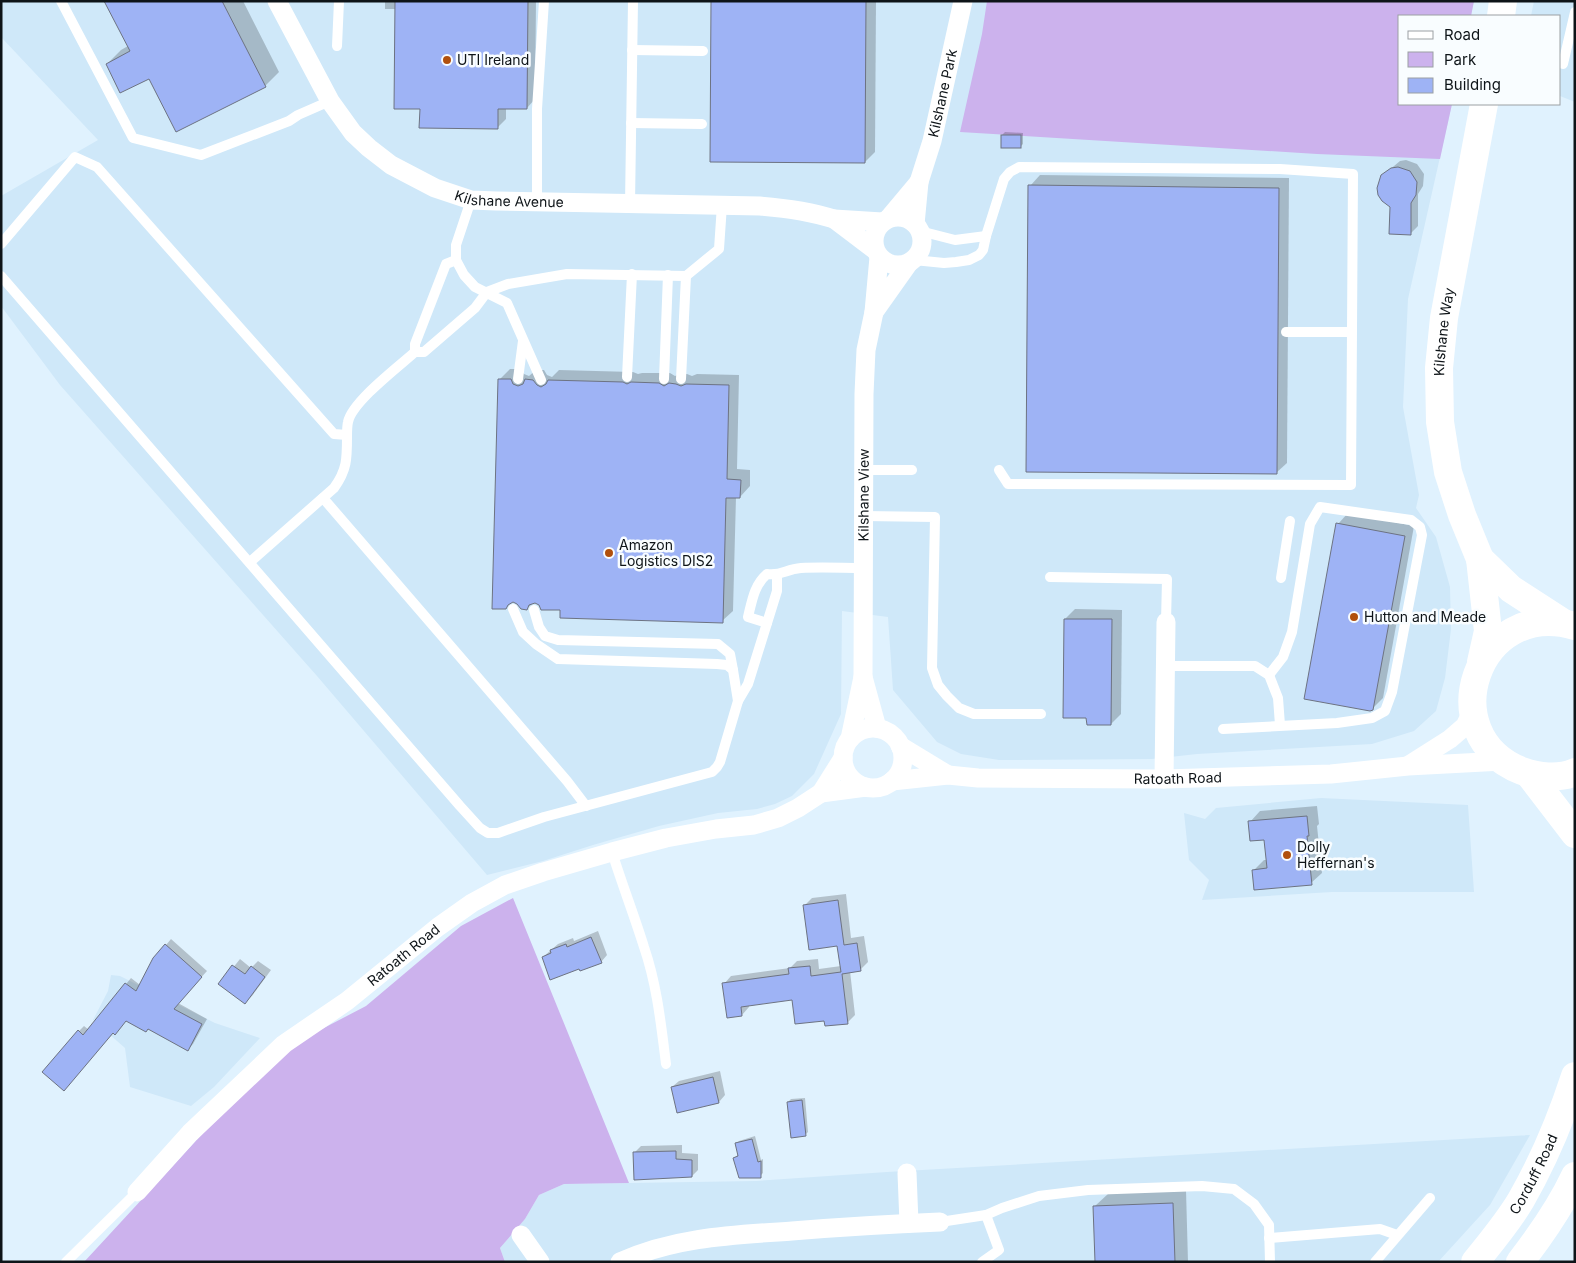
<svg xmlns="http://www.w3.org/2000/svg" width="1576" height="1263" font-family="Inter,sans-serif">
  <rect width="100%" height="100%" fill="#e0f2fe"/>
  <!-- built -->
  <g fill="#cfe8f9">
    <polygon points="1,1 1474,1 1471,16 1400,16 1400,104 1452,104 1408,299 1403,407 1419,495 1416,508 1436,537 1450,587 1451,629 1445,678 1436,711 1414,731 1372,744 1197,754 1152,759 999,760 961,754 937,742 893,690 888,617 842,611 841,714 814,774 792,796 775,804 757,809 718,813 659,826 593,845 543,861 487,875 317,676 60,385 1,306 1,196 98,140 1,37"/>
    <polygon points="1534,1 1575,1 1575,102 1560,96 1560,16 1531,16"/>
    <polygon points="1321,798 1468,805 1474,892 1332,892 1202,900 1209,880 1189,860 1184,813 1205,819 1216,808"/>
    <polygon points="111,975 120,976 215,1023 260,1038 214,1087 191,1106 130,1087 125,1048 93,1020 108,991"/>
    <polygon points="1530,1135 1490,1205 1438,1262 505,1262 500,1248 525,1219 539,1195 564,1184 756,1181 887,1172"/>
  </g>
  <!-- green -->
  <g fill="#ccb2ed">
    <polygon points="987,1 1474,1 1471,16 1400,16 1400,104 1452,104 1440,159 1317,154 960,132 982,34"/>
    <polygon points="513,898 629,1183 564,1184 539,1195 525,1219 500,1248 505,1262 84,1262 205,1131 297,1042 366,1006 461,926"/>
  </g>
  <!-- shadow -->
  <g fill="#0003">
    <polygon points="106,1 243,1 279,72 265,86 150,77 107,64 121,50 128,46"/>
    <polygon points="385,1 536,1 535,99 527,108 506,108 506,119 497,128 421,108 397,9 385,9"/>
    <polygon points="712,1 876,1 875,152 865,162"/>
    <polygon points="1005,132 1023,133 1023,144 1020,147 1002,135"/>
    <polygon points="1406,160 1417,164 1424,174 1423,186 1418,194 1418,226 1411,233 1391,207 1382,176 1400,161"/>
    <polygon points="1040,175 1289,178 1287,463 1276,473 1030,186"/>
    <polygon points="510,369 521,369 524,374 529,376 536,370 544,370 547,375 552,377 559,370 633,372 638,374 642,373 670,373 675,376 680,374 687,374 692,376 697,374 739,375 737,469 750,470 750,486 740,497 736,497 733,611 722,621 540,604 535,602 527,608 518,603 512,601 506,608 500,379"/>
    <polygon points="1348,513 1414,526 1383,698 1372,709 1338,524"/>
    <polygon points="1075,609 1122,610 1121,714 1111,724 1065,619"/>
    <polygon points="1317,806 1319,824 1317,826 1322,873 1311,883 1254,870 1264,860 1267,860 1265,838 1250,822 1260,811"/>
    <polygon points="846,894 851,938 864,936 868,962 860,970 850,971 855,1015 847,1023 825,1019 793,998 749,1004 749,1007 742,1015 724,984 731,976 790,968 797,961 818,959 819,969 841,966 838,944 804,906 812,898"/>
    <polygon points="598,931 607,955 601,962 579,967 543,957 558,944 573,938 574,941"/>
    <polygon points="171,939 207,971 178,1003 207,1019 193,1044 188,1049 148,1028 127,1020 115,1033 114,1032 69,1083 79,1031 84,1026 89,1030 131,978 140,985 166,945"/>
    <polygon points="240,959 251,968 258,961 271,970 252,996 245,1002 220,984"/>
    <polygon points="720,1071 725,1095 719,1102 672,1087 679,1081"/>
    <polygon points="805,1098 808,1132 805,1135 788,1102 791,1099"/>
    <polygon points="755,1136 761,1160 763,1159 763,1173 760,1176 734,1158 739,1154 736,1144 739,1141"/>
    <polygon points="682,1145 682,1153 698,1154 698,1170 692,1176 634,1153 641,1146"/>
    <polygon points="1186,1190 1188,1262 1097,1262 1095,1206 1109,1193"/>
  </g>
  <!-- building -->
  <g fill="#9eb3f5" stroke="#6d7382">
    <polygon points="104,1 222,1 266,87 176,132 149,79 120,93 106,64 130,51"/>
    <polygon points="395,1 528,1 527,109 498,109 498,129 419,128 420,109 394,109"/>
    <polygon points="711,1 866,1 865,163 710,162"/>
    <rect x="1001" y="135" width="20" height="13"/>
    <polygon points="1398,167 1410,171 1417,182 1416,195 1411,203 1411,235 1389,234 1390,207 1382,201 1378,195 1377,188 1381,175 1391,168"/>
    <polygon points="1028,185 1279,188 1277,474 1026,472"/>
    <polygon points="498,379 511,379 513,384 518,386 523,384 525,379 533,380 537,385 541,387 546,384 548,380 623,382 627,384 631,382 659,383 664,386 669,383 676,384 681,386 686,384 729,385 727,479 741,480 740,498 726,498 723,623 560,618 560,610 541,610 539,605 535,603 529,605 527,610 521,609 517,604 513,602 508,605 506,609 492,609"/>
    <polygon points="1336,523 1405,536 1373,710 1370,711 1304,699"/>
    <polygon points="1064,619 1112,619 1111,725 1087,725 1086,718 1063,718"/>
    <polygon points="1307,816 1309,836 1307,836 1312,885 1254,890 1252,870 1267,868 1264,840 1250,841 1248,821"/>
    <polygon points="838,900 844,945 857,943 861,971 842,974 848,1024 825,1026 824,1021 795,1024 792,1000 741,1007 742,1016 727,1018 722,983 789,974 788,968 810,966 811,976 841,972 837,946 809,950 803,905"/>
    <polygon points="591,937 602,963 580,971 579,969 550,980 542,957 551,953 550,950 566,944 567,947"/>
    <polygon points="165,944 202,977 174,1009 202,1024 188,1051 148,1029 146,1032 126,1021 115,1035 113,1033 64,1091 42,1072 78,1030 83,1035 125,983 136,991 153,958"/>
    <polygon points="232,965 245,974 251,966 265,977 245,1004 218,984"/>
    <polygon points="713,1077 719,1103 677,1113 671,1087"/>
    <polygon points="802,1100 806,1136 791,1138 787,1102"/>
    <polygon points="752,1139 758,1162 761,1161 761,1178 739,1178 733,1158 738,1156 735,1143"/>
    <polygon points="676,1151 676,1159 692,1160 692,1177 634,1180 633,1152"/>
    <polygon points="1173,1203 1175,1262 1095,1262 1093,1206"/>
  </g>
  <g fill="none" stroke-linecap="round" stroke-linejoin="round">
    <!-- lane -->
    <g stroke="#fff" stroke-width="10">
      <polyline points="61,1 133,138 201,155 289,121 298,115 330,101"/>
      <polyline points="337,46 339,1"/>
      <polyline points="632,50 703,51"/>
      <polyline points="1563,64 1575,12"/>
      <polyline points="631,123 702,124"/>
      <polyline points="471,200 456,245 456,260 464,275 475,287 507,303 541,380"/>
      <polyline points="537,202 537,109 544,1"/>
      <polyline points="630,204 633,1"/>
      <polyline points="920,231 955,240 986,236"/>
      <polyline points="1,244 75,157 97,167 334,434 347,435"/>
      <polyline points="914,260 944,263 956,262 969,260 979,255 983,250 986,236 1004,179 1010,172 1019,167 1280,169 1353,174 1351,485 1008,484 999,470"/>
      <polyline points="1,276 460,806 480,828 488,833 498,833 544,817 712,772 717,767 720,762 738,701 748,684 777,591 777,576"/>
      <polyline points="1286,332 1351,332"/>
      <polyline points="415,352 415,344 446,264 456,260"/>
      <polyline points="627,377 632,274"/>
      <polyline points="518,379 523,341"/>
      <polyline points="664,379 668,275"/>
      <polyline points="681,379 686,276"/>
      <polyline points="864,470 912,470"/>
      <polyline points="323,498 567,781 586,806"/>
      <polyline points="864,516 935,517 932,668 938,685 947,696 959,708 974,714 1041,714"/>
      <path d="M250,562L334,488C347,470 347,459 347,437C347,432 347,426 348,422C352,402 398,367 415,352H424L475,308L487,292L508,284L567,274L686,276L719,249L722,205"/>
      <polyline points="1050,577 1167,579 1166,622"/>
      <polyline points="1281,578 1290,521"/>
      <polyline points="513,609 523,632 536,644 558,659 717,664 727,665 733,670 738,701"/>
      <polyline points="534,610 539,627 545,636 558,640 718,644 730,654 733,670"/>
      <path d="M767,623L748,617C752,601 754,585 767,574C782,576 786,569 801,568C821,567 843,568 863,568"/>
      <polyline points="1165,666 1255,666 1269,675 1278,698 1280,725"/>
      <polyline points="1223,729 1337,723 1372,718 1385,711 1392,692 1422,535 1420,527 1411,520 1320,507 1310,524 1292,632 1283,657 1269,675"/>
      <path d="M612,852C622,884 634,915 644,947C657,985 661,1024 666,1064"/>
      <polyline points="940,1222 986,1215 1002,1208 1039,1196 1088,1190 1202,1186 1234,1189 1254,1204 1269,1225 1270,1262"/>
      <polyline points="1269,1238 1380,1229 1397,1235"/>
      <polyline points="66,1262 137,1192"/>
      <polyline points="982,1262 999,1250 986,1215"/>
      <polyline points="1375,1262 1430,1198"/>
    </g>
    <!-- street -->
    <g stroke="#fff" stroke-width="19">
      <path id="s1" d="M277,1L330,101L353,133L369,148L391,165L435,188L471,200L496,201L760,206C786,208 809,211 834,219"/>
      <path id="s2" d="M919,182L932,141L963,1"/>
      <circle cx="898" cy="241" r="24"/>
      <polyline points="888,219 919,182 915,224"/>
      <polyline points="875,250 834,219 882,222"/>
      <polyline points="879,257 874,312 908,264"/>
      <path id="s3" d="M863,677L864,394L866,350L874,312"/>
      <circle cx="873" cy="758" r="30"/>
      <polyline points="850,739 863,677 877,728"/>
      <polyline points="843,758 821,793 866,787"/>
      <polyline points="1409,765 1450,739 1465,726 1473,710"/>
      <path id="s4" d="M948,775L978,778L1164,779L1331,774L1408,766L1503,761"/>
      <polyline points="1164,779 1166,622"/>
      <polyline points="892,781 948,775 900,746"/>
      <polyline points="907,1173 909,1223"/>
      <path id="s5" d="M137,1192L190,1133L284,1044L347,1001L438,927L472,903L505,885L543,872L612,852L666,838L716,829L754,825L778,818L798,808L821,793"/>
      <polyline points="521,1235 540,1262"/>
      <path d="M620,1262C675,1237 733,1235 792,1231C841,1227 891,1224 940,1222"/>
    </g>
    <!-- secondary -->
    <g stroke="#fff" stroke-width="28">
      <polyline points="1501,16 1503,1"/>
      <polyline points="1480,559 1511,589 1562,622"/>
      <path d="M1575,626C1477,597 1430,735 1522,771C1538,777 1559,779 1575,772"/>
      <path id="s6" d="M1481,662L1488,631L1480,559L1462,515L1448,472L1440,422L1439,368L1444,318L1484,104"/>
      <polyline points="1529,774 1575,834"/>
      <path id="s7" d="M1475,1262C1491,1242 1508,1222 1521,1200C1544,1160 1561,1119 1575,1076"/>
      <path d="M1520,1262C1541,1235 1560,1208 1575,1176"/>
    </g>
  </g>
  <!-- markers -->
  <g fill="#b1500d" stroke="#f9fdff" stroke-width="2">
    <circle cx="447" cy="60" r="5"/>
    <circle cx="609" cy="553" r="5"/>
    <circle cx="1354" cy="617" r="5"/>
    <circle cx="1287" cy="855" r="5"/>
  </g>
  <g text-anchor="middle" stroke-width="5" stroke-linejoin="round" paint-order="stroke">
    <!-- poi labels -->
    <g font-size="14" fill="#0e1418" stroke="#f9fdff" text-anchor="start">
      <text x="457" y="65">UTI Ireland</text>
      <text x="619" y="550">Amazon<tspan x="619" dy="16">Logistics DIS2</tspan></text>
      <text x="1364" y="622">Hutton and Meade</text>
      <text x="1297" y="852">Dolly<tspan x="1297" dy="16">Heffernan's</tspan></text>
    </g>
    <!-- street labels -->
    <g font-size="14" fill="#0e1418" stroke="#f9fdff">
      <text dy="5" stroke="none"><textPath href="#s2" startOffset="92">Kilshane Park</textPath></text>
      <text dy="5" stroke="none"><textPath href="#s1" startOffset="328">Kilshane Avenue</textPath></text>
      <text dy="5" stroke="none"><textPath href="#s6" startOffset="338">Kilshane Way</textPath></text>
      <text dy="5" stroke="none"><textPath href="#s3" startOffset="182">Kilshane View</textPath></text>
      <text dy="5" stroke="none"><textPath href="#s4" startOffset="230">Ratoath Road</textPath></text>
      <text dy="5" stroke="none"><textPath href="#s5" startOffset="358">Ratoath Road</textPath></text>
      <text dy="5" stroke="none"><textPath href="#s7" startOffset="106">Corduff Road</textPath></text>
    </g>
  </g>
  <!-- border -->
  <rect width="1576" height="1263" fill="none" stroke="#0e1418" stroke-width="5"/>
  <!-- legend -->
  <rect x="1398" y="15" width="162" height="90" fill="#f9fdff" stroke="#9ba0a3"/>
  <rect x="1408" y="31" width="25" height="8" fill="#ffffff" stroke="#9ba0a3"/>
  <text x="1444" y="40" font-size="15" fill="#0e1418">Road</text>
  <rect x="1408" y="52" width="25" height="15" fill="#ccb2ed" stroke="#9ba0a3"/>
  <text x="1444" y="65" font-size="15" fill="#0e1418">Park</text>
  <rect x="1408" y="78" width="25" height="15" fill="#9eb3f5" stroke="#9ba0a3"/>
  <text x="1444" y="90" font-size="15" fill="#0e1418">Building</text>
</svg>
